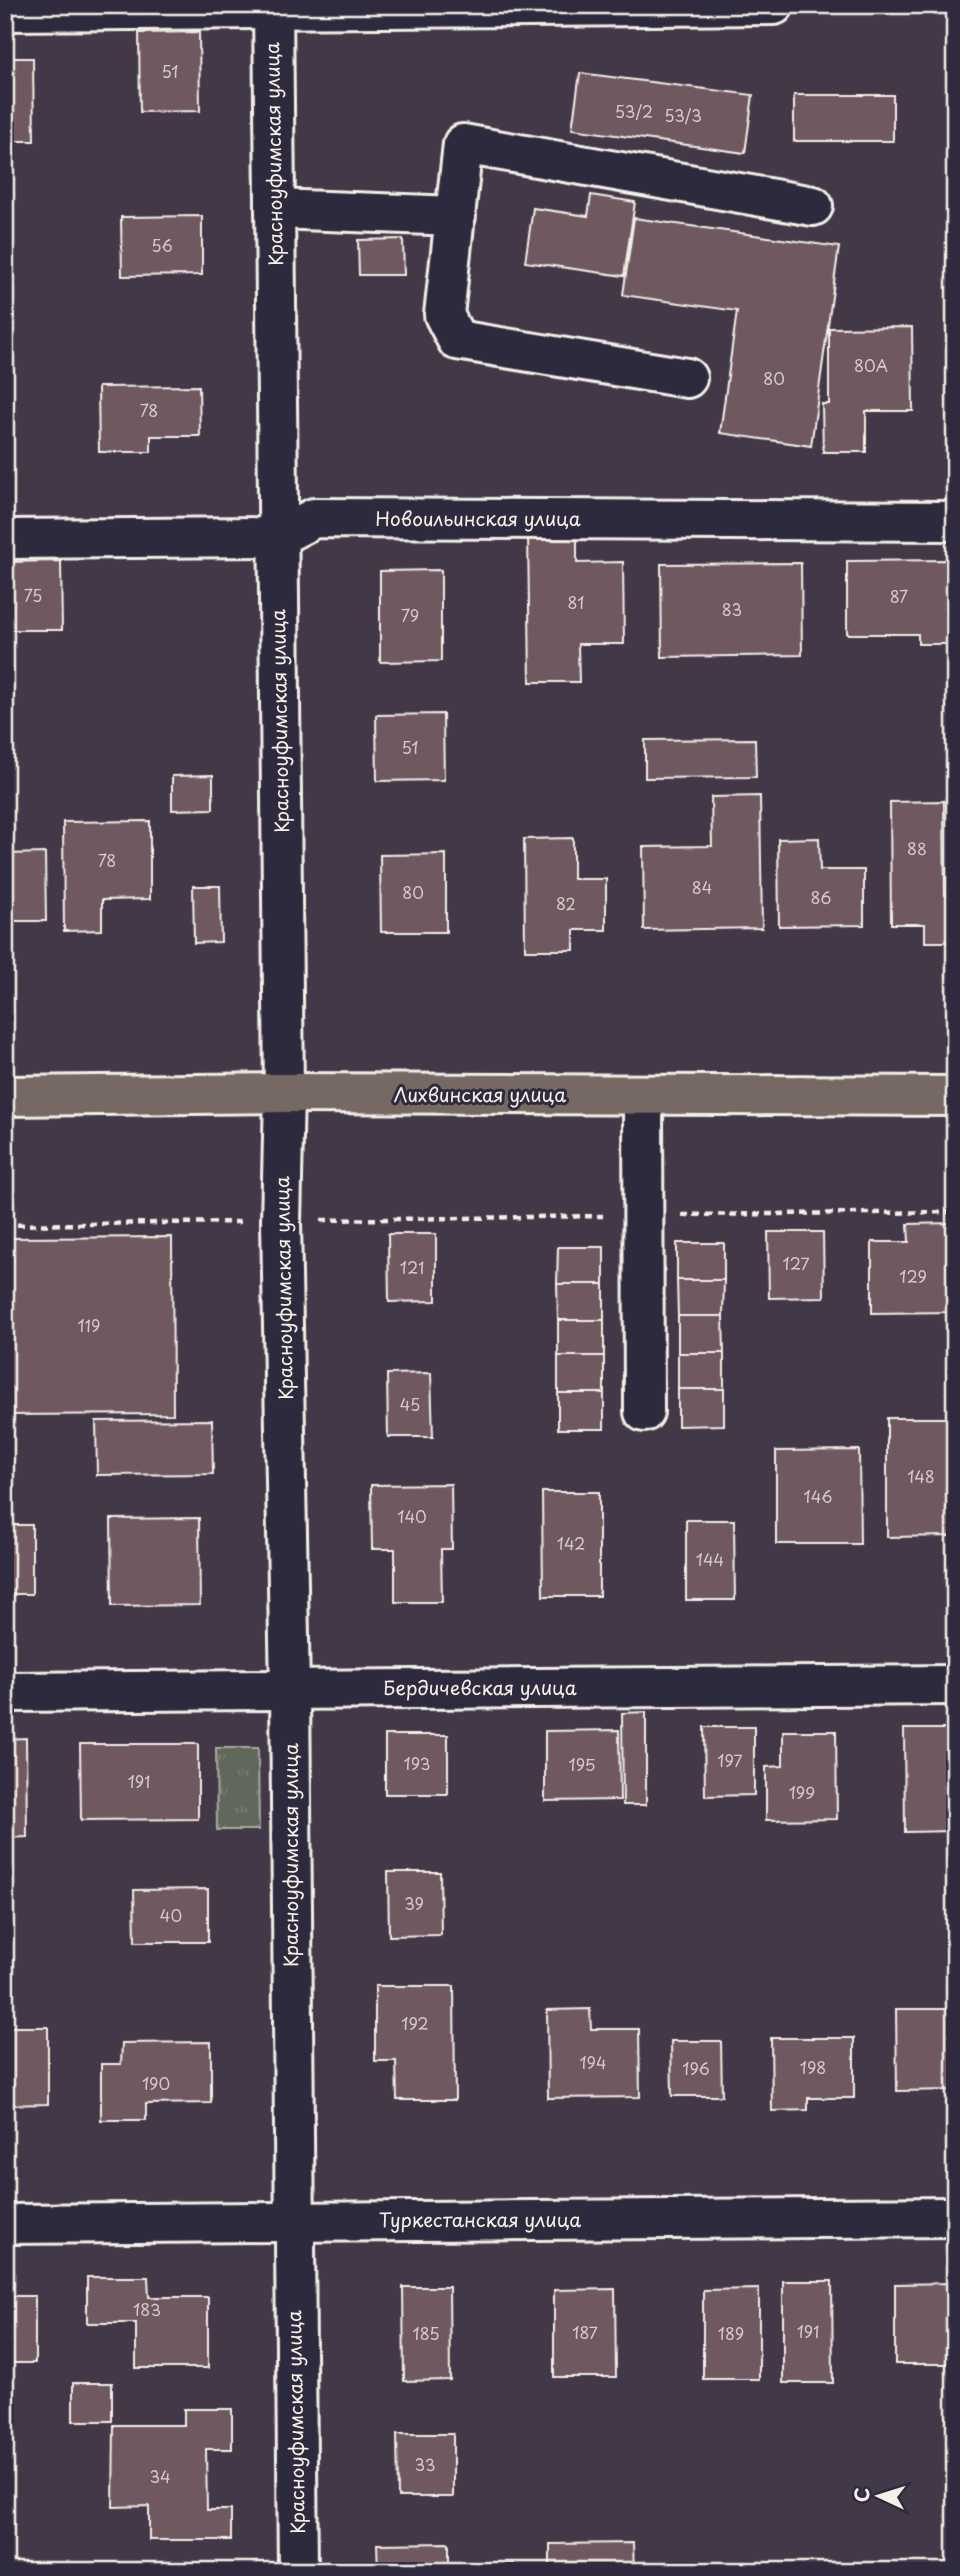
<svg xmlns="http://www.w3.org/2000/svg" width="960" height="2576" font-family="'Playpen Sans',sans-serif">
  <defs>
    <pattern id="park-tufts" width="24" height="20" patternUnits="userSpaceOnUse" patternTransform="scale(1.75)"><rect width="24" height="20" fill="#5f675a"/><path d="M3 7l-1-3M5 7V3M7 7l1-3M15 17l-1-3M17 17v-4M19 17l1-3" fill="none" stroke="#777d72"/></pattern>
  </defs>
  <rect width="100%" height="100%" fill="#423848"/>
  <filter id="ink" filterUnits="userSpaceOnUse"><feTurbulence type="fractalNoise" baseFrequency=".0143" numOctaves="2"/><feDisplacementMap in="SourceGraphic" scale="14" xChannelSelector="R" yChannelSelector="G"/><feConvolveMatrix kernelMatrix="1 2 1 2 8 2 1 2 1" color-interpolation-filters="sRGB"/></filter>
  <g filter="url(#ink)">
    <!-- park -->
    <polygon fill="url(#park-tufts)" stroke="#aaaca1" stroke-width="2" points="216,1748 258,1748 259,1830 217,1830"/>
    <!-- building -->
    <g fill="#6f5960" stroke="#f4f1e8" stroke-width="2">
      <polygon points="199,32 200,111 140,112 139,33"/>
      <polygon points="5,58 33,58 34,141 5,141"/>
      <polygon points="580,73 753,95 745,153 572,129"/>
      <rect x="794" y="95" width="99" height="46"/>
      <polygon points="591,195 635,202 624,276 525,262 533,208 588,216"/>
      <polygon points="202,216 202,275 122,276 121,217"/>
      <polygon points="634,218 839,247 811,446 720,433 737,311 623,295"/>
      <polygon points="403,239 404,275 359,275 358,240"/>
      <polygon points="912,327 913,411 866,411 866,452 823,452 822,404 829,404 829,328"/>
      <rect x="5" y="374" width="3" height="68"/>
      <polygon points="199,386 200,436 151,436 151,452 99,452 98,387"/>
      <polygon points="528,534 577,534 577,563 623,562 624,644 578,644 579,682 530,682"/>
      <polygon points="951,560 952,644 918,644 918,634 847,634 847,561"/>
      <polygon points="61,561 62,630 5,630 5,562"/>
      <polygon points="801,563 802,655 662,657 661,564"/>
      <polygon points="441,570 441,661 380,662 380,571"/>
      <polygon points="443,714 444,780 377,781 376,715"/>
      <polygon points="755,739 756,777 645,778 645,740"/>
      <polygon points="213,775 213,809 172,810 172,776"/>
      <polygon points="760,796 762,928 644,930 643,847 712,846 711,797"/>
      <polygon points="944,801 945,895 955,895 955,942 925,942 925,924 891,924 890,802"/>
      <polygon points="150,821 150,899 102,900 102,930 64,931 63,822"/>
      <polygon points="573,838 573,879 606,879 606,930 574,930 574,950 525,950 524,839"/>
      <polygon points="819,838 820,870 864,870 864,925 779,926 778,839"/>
      <polygon points="45,853 46,921 5,921 5,854"/>
      <polygon points="446,854 446,932 381,932 380,855"/>
      <polygon points="193,886 220,886 221,942 194,943"/>
      <polygon points="953,1223 954,1312 872,1313 872,1242 909,1242 908,1224"/>
      <polygon points="768,1232 823,1232 824,1297 769,1298"/>
      <polygon points="388,1234 436,1234 436,1301 389,1302"/>
      <polygon points="172,1237 173,1414 5,1415 5,1238"/>
      <rect x="677" y="1243" width="47" height="37"/>
      <polygon points="558,1247 604,1247 604,1284 557,1284"/>
      <polygon points="677,1280 724,1280 723,1316 678,1316"/>
      <polygon points="557,1284 604,1284 604,1320 558,1320"/>
      <polygon points="678,1316 723,1316 724,1353 678,1353"/>
      <rect x="558" y="1320" width="46" height="36"/>
      <rect x="678" y="1353" width="46" height="36"/>
      <rect x="558" y="1356" width="46" height="37"/>
      <polygon points="431,1373 433,1437 388,1437 387,1374"/>
      <polygon points="678,1389 724,1389 724,1425 678,1426"/>
      <rect x="558" y="1393" width="46" height="36"/>
      <polygon points="887,1418 955,1418 955,1536 887,1537"/>
      <polygon points="212,1420 213,1474 97,1475 96,1421"/>
      <polygon points="859,1450 860,1544 776,1544 776,1451"/>
      <polygon points="451,1484 452,1549 441,1549 442,1602 395,1602 395,1549 372,1549 371,1485"/>
      <polygon points="542,1492 599,1492 599,1596 543,1596"/>
      <polygon points="199,1518 200,1605 112,1606 111,1519"/>
      <polygon points="686,1520 734,1520 735,1600 686,1600"/>
      <rect x="5" y="1525" width="27" height="69"/>
      <polygon points="646,1712 646,1805 623,1805 622,1713"/>
      <polygon points="704,1727 754,1727 754,1795 705,1796"/>
      <polygon points="904,1729 955,1729 955,1831 905,1832"/>
      <polygon points="619,1730 620,1800 545,1801 545,1731"/>
      <polygon points="783,1731 836,1731 837,1819 766,1820 766,1767 783,1766"/>
      <rect x="385" y="1735" width="63" height="59"/>
      <polygon points="26,1738 27,1837 5,1838 5,1739"/>
      <polygon points="80,1744 198,1744 198,1819 81,1820"/>
      <polygon points="388,1872 440,1872 441,1935 389,1936"/>
      <polygon points="208,1889 208,1942 135,1942 134,1890"/>
      <polygon points="375,1986 454,1986 455,2100 397,2100 396,2061 375,2061"/>
      <polygon points="590,2009 591,2029 639,2029 640,2097 548,2098 547,2010"/>
      <polygon points="896,2009 954,2009 954,2090 897,2091"/>
      <polygon points="5,2027 48,2027 48,2104 5,2105"/>
      <polygon points="771,2038 854,2038 854,2098 808,2098 808,2110 772,2111"/>
      <polygon points="671,2041 721,2041 722,2096 672,2096"/>
      <polygon points="211,2042 211,2103 146,2104 146,2120 101,2120 101,2064 121,2064 122,2043"/>
      <polygon points="87,2277 148,2277 149,2297 208,2297 208,2368 136,2368 136,2323 87,2323"/>
      <polygon points="783,2281 832,2281 833,2383 783,2383"/>
      <polygon points="955,2283 955,2364 895,2364 895,2284"/>
      <polygon points="403,2287 449,2287 450,2380 404,2381"/>
      <polygon points="615,2289 616,2377 554,2377 554,2290"/>
      <polygon points="759,2289 759,2379 703,2379 703,2290"/>
      <rect x="5" y="2296" width="30" height="67"/>
      <rect x="73" y="2383" width="39" height="38"/>
      <polygon points="184,2409 232,2409 232,2449 206,2449 207,2510 231,2510 231,2540 149,2540 149,2506 113,2507 114,2425 184,2425"/>
      <polygon points="397,2434 453,2434 453,2497 398,2497"/>
      <polygon points="449,2543 449,2565 514,2564 514,2571 378,2571 377,2544"/>
      <polygon points="633,2543 634,2571 550,2571 550,2544"/>
    </g>
    <g fill="none" stroke-linecap="round" stroke-linejoin="round">
      <defs>
        <g id="minor">
          <polyline points="273,5 284,1093 281,1222 290,1690 298,2571"/>
          <polyline points="5,11 774,5"/>
          <polyline points="275,209 456,216"/>
          <polyline points="687,378 457,340 444,315 463,144 813,206"/>
          <polyline points="5,539 277,537 314,518 955,521"/>
          <polyline points="643,1095 644,1412"/>
          <polyline points="5,1692 955,1685"/>
          <polyline points="5,2224 955,2217"/>
        </g>
        <polyline id="major" points="5,1096 284,1093 955,1096"/>
      </defs>
      <!-- minor casing -->
      <use href="#minor" stroke="#f4f1e8" stroke-width="44"/>
      <!-- major casing -->
      <use href="#major" stroke="#f4f1e8" stroke-width="44"/>
      <!-- path -->
      <g stroke="#f4f1e8" stroke-width="4.5" stroke-dasharray="7 5" stroke-linecap="butt">
        <polyline points="682,1215 955,1212"/>
        <polyline points="321,1220 603,1216"/>
        <polyline points="5,1225 242,1222"/>
      </g>
      <!-- minor -->
      <use href="#minor" stroke="#2f2a3d" stroke-width="38"/>
      <!-- major -->
      <use href="#major" stroke="#766964" stroke-width="38"/>
    </g>
  </g>
  <g text-anchor="middle" stroke-width="6" stroke-linejoin="round" paint-order="stroke">
    <!-- number labels -->
    <g font-size="16" fill="#d3cbc6">
      <text x="170" y="78">51</text>
      <text x="634" y="118">53/2</text>
      <text x="683" y="122">53/3</text>
      <text x="162" y="252">56</text>
      <text x="871" y="372">80А</text>
      <text x="774" y="385">80</text>
      <text x="149" y="417">78</text>
      <text x="33" y="602">75</text>
      <text x="899" y="603">87</text>
      <text x="576" y="609">81</text>
      <text x="732" y="616">83</text>
      <text x="410" y="622">79</text>
      <text x="410" y="754">51</text>
      <text x="917" y="855">88</text>
      <text x="107" y="867">78</text>
      <text x="702" y="894">84</text>
      <text x="413" y="899">80</text>
      <text x="821" y="904">86</text>
      <text x="566" y="910">82</text>
      <text x="796" y="1270">127</text>
      <text x="412" y="1274">121</text>
      <text x="913" y="1283">129</text>
      <text x="89" y="1332">119</text>
      <text x="410" y="1411">45</text>
      <text x="921" y="1483">148</text>
      <text x="818" y="1503">146</text>
      <text x="412" y="1523">140</text>
      <text x="571" y="1550">142</text>
      <text x="710" y="1566">144</text>
      <text x="730" y="1767">197</text>
      <text x="417" y="1770">193</text>
      <text x="582" y="1771">195</text>
      <text x="139" y="1788">191</text>
      <text x="802" y="1799">199</text>
      <text x="414" y="1910">39</text>
      <text x="171" y="1922">40</text>
      <text x="415" y="2030">192</text>
      <text x="593" y="2069">194</text>
      <text x="813" y="2074">198</text>
      <text x="696" y="2075">196</text>
      <text x="156" y="2090">190</text>
      <text x="147" y="2316">183</text>
      <text x="808" y="2338">191</text>
      <text x="585" y="2339">187</text>
      <text x="426" y="2340">185</text>
      <text x="731" y="2340">189</text>
      <text x="425" y="2471">33</text>
      <text x="160" y="2483">34</text>
    </g>
    <!-- street labels -->
    <g font-size="19" fill="#f4f1e8" stroke="#2f2a3d">
      <text transform="translate(274 154) rotate(-91)" y="7">Красноуфимская улица</text>
      <text x="478" y="526">Новоильинская улица</text>
      <text transform="translate(280 721) rotate(-91)" y="7">Красноуфимская улица</text>
      <text x="480" y="1102">Лихвинская улица</text>
      <text transform="translate(284 1288) rotate(-91)" y="7">Красноуфимская улица</text>
      <text x="480" y="1695">Бердичевская улица</text>
      <text transform="translate(291 1855) rotate(-90)" y="7">Красноуфимская улица</text>
      <text x="480" y="2227">Туркестанская улица</text>
      <text transform="translate(296 2422) rotate(-91)" y="7">Красноуфимская улица</text>
    </g>
  </g>
  <!-- margin -->
  <rect width="960" height="2576" fill="none" stroke="#2f2a3d" stroke-width="28"/>
  <rect x="14" y="14" width="932" height="2548" fill="none" stroke="#f4f1e8" stroke-width="2.5" filter="url(#ink)"/>
  <!-- north arrow -->
  <g transform="translate(879 2496) rotate(274)" stroke="#2f2a3d" stroke-width="5" paint-order="stroke">
  <path d="M0-5L12 26L0 18L-12 26Z" fill="#f4f1e8"/>
  <text y="-10" font-size="19" font-weight="bold" text-anchor="middle" fill="#f4f1e8">С</text>
  </g>
</svg>
